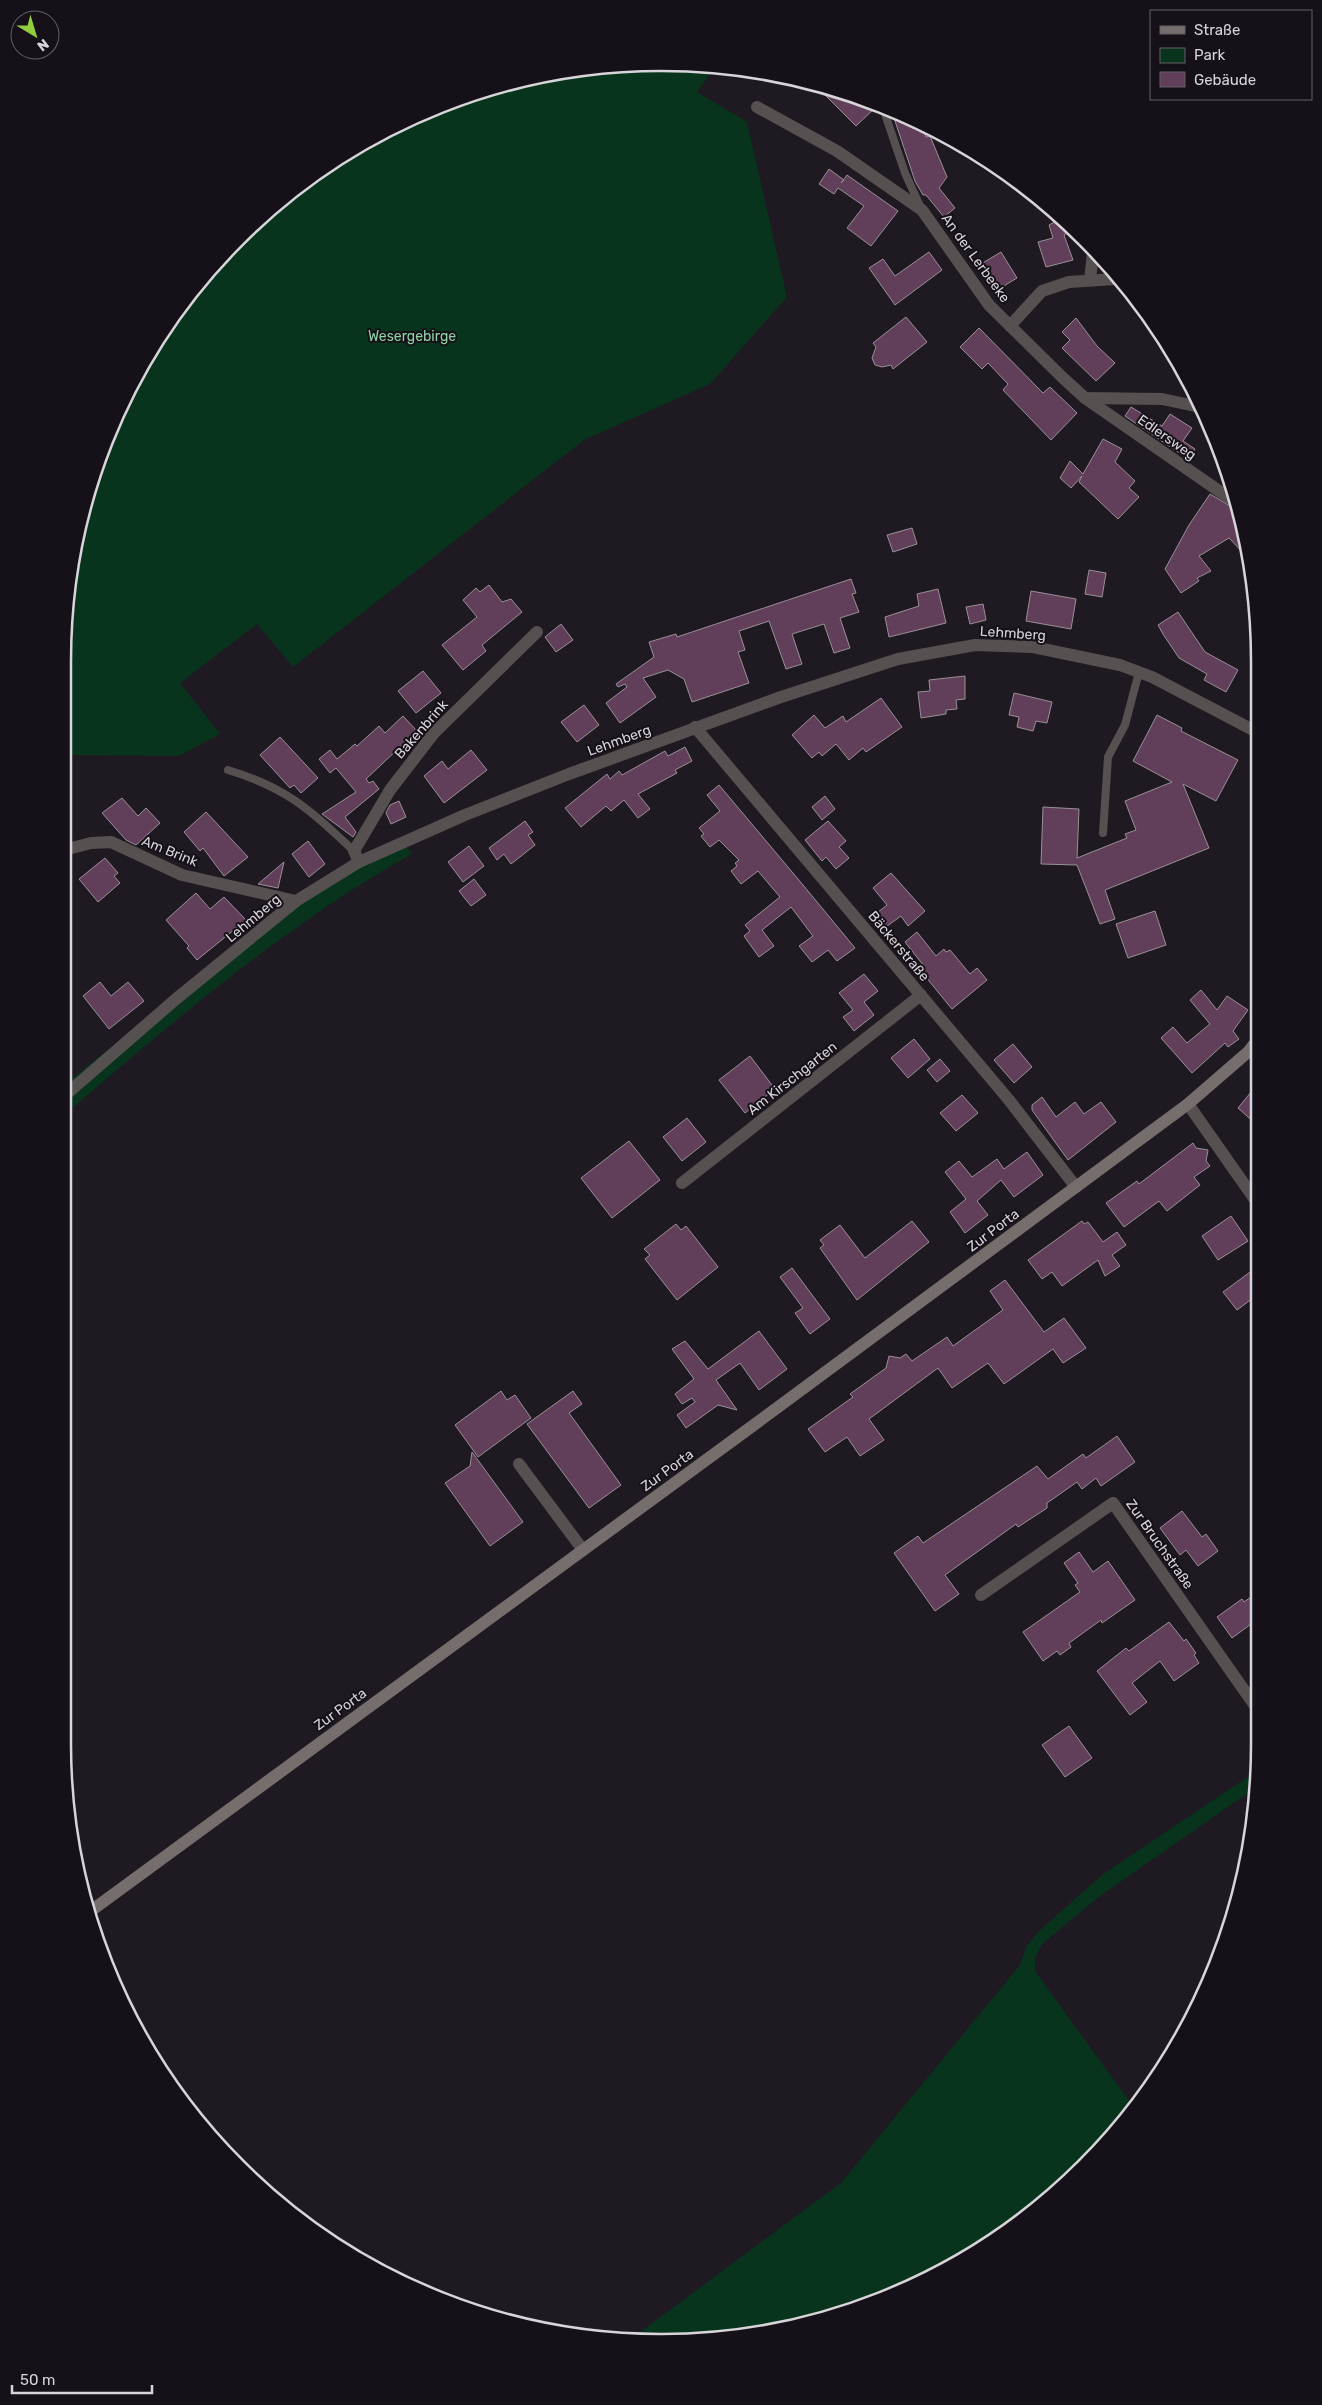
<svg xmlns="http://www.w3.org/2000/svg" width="1322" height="2405" font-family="Rubik,sans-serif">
  <rect width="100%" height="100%" fill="#1f1a21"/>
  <!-- green -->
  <g fill="#08331c">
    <polygon points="622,64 715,67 697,92 747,122 787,297 710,384 584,440 293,667 257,624 180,683 220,734 179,756 64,755 64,622 83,506 143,362 211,267 296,186 396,124 506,83"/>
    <path d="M402,841L412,854C285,925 173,1022 63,1116V1085L65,1084L278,913Z"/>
    <polygon points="1258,1770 1258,1786 1100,1896 1042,1944 1035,1959 1035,1971 1135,2109 1056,2194 993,2242 890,2297 816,2322 700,2341 628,2341 841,2183 1020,1965 1026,1947 1040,1930 1102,1875"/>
  </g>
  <!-- building -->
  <g fill="#613e59" stroke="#9a9097">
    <polygon points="816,86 853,94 878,105 856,126"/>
    <polygon points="892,112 922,126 926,137 930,136 947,177 939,188 955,208 944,217 926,195 923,195 915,181"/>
    <polygon points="829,169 844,180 841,183 847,175 898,211 871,246 847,228 864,206 838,188 834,194 819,184"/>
    <polygon points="1062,218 1072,230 1064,235 1073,260 1046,267 1038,242 1053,238 1049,225"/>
    <polygon points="929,252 942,270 895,305 869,268 883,259 895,276"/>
    <polygon points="1001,252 1017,278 997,290 981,264"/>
    <polygon points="906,317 927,342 893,369 891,365 882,367 875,365 872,358 876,347 873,343"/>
    <polygon points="1076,318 1097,346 1115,363 1096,381 1062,348 1070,340 1062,332"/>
    <polygon points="979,328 1043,393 1050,387 1077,413 1051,440 1003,390 1008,384 988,363 982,369 960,347"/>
    <polygon points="1131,407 1162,426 1170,414 1192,428 1183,441 1195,449 1188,459 1125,416"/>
    <polygon points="1103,439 1122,449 1115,462 1135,481 1129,488 1139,497 1118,519 1079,482 1082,476 1071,488 1060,478 1070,461 1083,474"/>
    <polygon points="1210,494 1235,509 1248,558 1229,538 1199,556 1211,571 1197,578 1199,581 1181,593 1165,569 1189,525"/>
    <polygon points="912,528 917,544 893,552 887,535"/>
    <polygon points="1089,570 1106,573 1102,597 1085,594"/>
    <polygon points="851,579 856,593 852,594 859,612 840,618 850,648 834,653 824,624 792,634 802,664 786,669 769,621 739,631 745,650 738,652 749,683 692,702 684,679 668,670 643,678 656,697 620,723 606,703 627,687 625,684 618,687 616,684 654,657 649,642 676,634 677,637"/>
    <polygon points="489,585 502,602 511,599 522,612 482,645 486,651 463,670 442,645 477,617 463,600 476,588 480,592"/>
    <polygon points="938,589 946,623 889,637 885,617 919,606 917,594"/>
    <polygon points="1031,591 1076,599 1071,629 1026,621"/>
    <polygon points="983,604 986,620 970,624 966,607"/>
    <polygon points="1178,612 1205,652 1238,670 1226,692 1204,680 1207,674 1179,658 1163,634 1158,625"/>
    <polygon points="561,624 573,640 556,652 545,637"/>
    <polygon points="423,671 441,693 416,713 398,691"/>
    <polygon points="965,676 965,699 956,700 957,709 946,710 946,714 921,718 918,692 930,691 929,680"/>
    <polygon points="1014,693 1052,702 1047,723 1036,721 1033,731 1017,727 1019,717 1009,715"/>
    <polygon points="881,698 902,727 866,752 863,748 849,760 836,744 822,756 819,752 812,758 792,735 814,715 825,728 843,716 846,722"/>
    <polygon points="584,705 599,725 577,742 561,722"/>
    <polygon points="1157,715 1182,728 1181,731 1238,760 1216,801 1183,784 1209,848 1105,890 1115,919 1100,924 1077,865 1041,864 1043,807 1079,809 1077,858 1127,838 1125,834 1136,830 1125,801 1172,782 1133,761"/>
    <polygon points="403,716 417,731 366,779 369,783 373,781 379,789 345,817 356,832 353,837 322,814 356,792 336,768 330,773 319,759 330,750 337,759 355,744 357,746 379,726 385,733"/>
    <polygon points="280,737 318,778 301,793 294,785 290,788 260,755"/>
    <polygon points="685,747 692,761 675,770 677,773 638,794 650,809 638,818 624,800 611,811 606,806 581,827 565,808 607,774 610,779 619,771 622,775 665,751 668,756"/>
    <polygon points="471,750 487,770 444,803 424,776 442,761 448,769"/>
    <polygon points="719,785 803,885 855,948 837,961 828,950 812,962 799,946 813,936 791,907 762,930 774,946 759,957 744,936 750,931 745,925 780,897 758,871 741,884 731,871 737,866 735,863 739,860 719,840 710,847 701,836 704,834 699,828 720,811 707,795"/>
    <polygon points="825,796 835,809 822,820 812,807"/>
    <polygon points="122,798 138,816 146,808 160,823 136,845 126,840 102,813"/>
    <polygon points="399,801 406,817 391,824 386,813 390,805"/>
    <polygon points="206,812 248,857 224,876 203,848 200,851 184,832"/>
    <polygon points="525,821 533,832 528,835 535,845 511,864 504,854 497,860 489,848"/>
    <polygon points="828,821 846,841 839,847 849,858 836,869 826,857 822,861 805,840"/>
    <polygon points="308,841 325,864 309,877 292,854"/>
    <polygon points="469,846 484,866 463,882 448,862"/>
    <polygon points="105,858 118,873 114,876 120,883 98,902 79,879"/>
    <polygon points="284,862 278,888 258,884"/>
    <polygon points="891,873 925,911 908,926 901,916 883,929 873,916 887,905 873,888"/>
    <polygon points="474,879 486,895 471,906 459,891"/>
    <polygon points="196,893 210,909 224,897 246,920 197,960 187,948 189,946 166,920"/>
    <polygon points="1155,911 1166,945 1128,958 1116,924"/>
    <polygon points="917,932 936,956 944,949 946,952 950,950 970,974 977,968 987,980 952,1009 920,970 924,966 905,942"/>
    <polygon points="864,974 878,991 864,1002 874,1015 854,1031 843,1017 853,1010 839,993"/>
    <polygon points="100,982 111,996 128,982 144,1001 109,1029 83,996"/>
    <polygon points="1201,990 1217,1010 1227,996 1248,1010 1233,1031 1239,1039 1228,1047 1225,1043 1192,1073 1161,1038 1173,1027 1187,1043 1210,1024 1190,1000"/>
    <polygon points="914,1039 930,1059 908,1078 891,1058"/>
    <polygon points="1013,1044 1032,1067 1014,1083 994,1060"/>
    <polygon points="750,1056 775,1089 745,1113 719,1080"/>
    <polygon points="940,1059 950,1071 937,1082 927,1070"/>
    <polygon points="1256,1086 1256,1124 1238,1108"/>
    <polygon points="962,1095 978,1113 956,1131 940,1113"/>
    <polygon points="1042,1097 1056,1117 1075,1102 1084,1114 1101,1102 1116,1122 1068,1160 1032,1110 1032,1105"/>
    <polygon points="687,1118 706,1142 682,1161 663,1137"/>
    <polygon points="629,1141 660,1180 612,1218 581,1178"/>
    <polygon points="1193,1143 1196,1148 1208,1150 1206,1161 1210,1166 1194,1177 1200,1185 1167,1211 1159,1201 1124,1227 1106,1203 1137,1181 1139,1184"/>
    <polygon points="1027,1152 1043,1175 1014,1197 1001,1180 977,1201 988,1215 965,1233 950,1212 966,1199 945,1172 959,1161 972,1177 997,1159 1004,1169"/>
    <polygon points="1231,1216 1248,1241 1218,1260 1202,1236"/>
    <polygon points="912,1221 929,1242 857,1300 820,1248 824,1245 820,1240 840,1225 865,1258"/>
    <polygon points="1082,1221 1084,1224 1088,1222 1103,1242 1117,1232 1126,1245 1112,1255 1120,1266 1105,1276 1098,1260 1062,1286 1052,1272 1042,1279 1028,1260"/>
    <polygon points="676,1224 681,1230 686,1226 718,1267 677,1300 645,1259 650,1255 644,1249"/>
    <polygon points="1257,1267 1257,1295 1237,1310 1223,1292"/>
    <polygon points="792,1268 830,1319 810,1334 795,1313 803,1308 780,1277"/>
    <polygon points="1005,1280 1044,1332 1064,1318 1086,1348 1063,1363 1053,1349 1004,1384 988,1363 952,1388 938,1368 869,1419 884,1440 860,1456 847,1437 825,1452 808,1429 853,1397 850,1394 886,1368 889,1356 900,1358 906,1354 912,1361 947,1337 953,1346 1003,1310 990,1291"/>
    <polygon points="759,1331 787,1369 759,1390 740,1363 716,1380 737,1410 718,1405 686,1428 677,1415 695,1402 692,1398 682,1404 675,1394 694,1379 672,1349 685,1341 708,1369"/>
    <polygon points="501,1391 507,1400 515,1395 531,1418 478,1457 455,1425"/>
    <polygon points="573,1391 582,1404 569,1413 621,1485 589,1508 527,1424"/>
    <polygon points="1117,1436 1135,1462 1101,1486 1096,1478 1082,1489 1077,1482 1047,1503 1047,1508 1018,1527 1016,1524 945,1575 959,1594 935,1611 894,1553 918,1536 923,1543 1037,1466 1048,1479 1083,1454 1086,1458"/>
    <polygon points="472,1452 523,1522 490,1546 445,1483 470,1466"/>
    <polygon points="1182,1511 1202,1537 1206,1534 1218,1551 1198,1566 1186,1550 1180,1555 1160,1528"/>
    <polygon points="1079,1552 1093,1572 1108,1561 1135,1600 1102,1623 1101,1620 1069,1643 1071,1647 1060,1655 1057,1651 1043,1661 1023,1632 1080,1592 1075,1585 1078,1583 1064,1563"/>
    <polygon points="1258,1592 1258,1619 1232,1638 1217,1617 1242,1599 1244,1602"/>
    <polygon points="1169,1622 1184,1641 1186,1639 1196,1653 1194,1655 1199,1663 1174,1681 1160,1661 1132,1683 1147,1702 1130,1715 1097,1671 1126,1648 1129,1651"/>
    <polygon points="1069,1726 1092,1758 1065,1777 1042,1745"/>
  </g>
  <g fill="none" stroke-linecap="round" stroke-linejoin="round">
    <!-- lane -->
    <g stroke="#565050" stroke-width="8">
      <polyline points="883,108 905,173 920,206"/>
      <path d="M228,770C287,788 309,809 354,851"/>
      <polyline points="1103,833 1108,757 1125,725 1139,672"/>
    </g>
    <!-- street -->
    <g stroke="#565050" stroke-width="12">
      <polyline points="757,107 837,151 922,210 989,305 1062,377 1085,398 1232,500"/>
      <polyline points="1090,280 1093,253"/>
      <polyline points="1010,326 1042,291 1069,282 1115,279"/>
      <polyline points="1085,398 1162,399 1200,407"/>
      <polyline points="695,727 1009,1100 1076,1187"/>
      <polyline points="64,850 91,843 111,842 182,875 296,901"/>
      <polyline points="359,862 354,851 390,790 434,733 537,632"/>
      <polyline points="63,1097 176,999 296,901 359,862 465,815 569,774 781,697 898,659 975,645 1033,647 1120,665 1152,677 1255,731"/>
      <polyline points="1188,1104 1256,1201"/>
      <polyline points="682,1183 921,995"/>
      <polyline points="519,1464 583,1550"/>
      <polyline points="981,1595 1113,1503 1258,1710"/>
    </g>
    <!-- secondary -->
    <polyline stroke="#766e6d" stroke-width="12" points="88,1913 766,1416 1188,1104 1248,1052 1256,1042"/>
  </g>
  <g text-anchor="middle" stroke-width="4" stroke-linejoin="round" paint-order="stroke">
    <!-- street labels -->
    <g font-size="14" fill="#d8d5da" stroke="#161118">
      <text transform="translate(976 258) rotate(54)" y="5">An der Lerbeeke</text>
      <text transform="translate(1167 437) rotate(35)" y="5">Edlersweg</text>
      <text transform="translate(1013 633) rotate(4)" y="5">Lehmberg</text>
      <text transform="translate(421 729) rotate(-49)" y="5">Bakenbrink</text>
      <text transform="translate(619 740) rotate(-20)" y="5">Lehmberg</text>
      <text transform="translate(170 851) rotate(22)" y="5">Am Brink</text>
      <text transform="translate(253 918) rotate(-40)" y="5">Lehmberg</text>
      <text transform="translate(899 946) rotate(50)" y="5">Bäckerstraße</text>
      <text transform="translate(792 1078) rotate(-38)" y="5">Am Kirschgarten</text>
      <text transform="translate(993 1230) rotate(-37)" y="5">Zur Porta</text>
      <text transform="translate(667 1470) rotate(-36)" y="5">Zur Porta</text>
      <text transform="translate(1160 1544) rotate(55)" y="5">Zur Bruchstraße</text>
      <text transform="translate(340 1709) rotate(-36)" y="5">Zur Porta</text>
    </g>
    <!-- park labels -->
    <g font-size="14" fill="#8dd1a4" stroke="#161118">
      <text x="412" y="341">Wesergebirge</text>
    </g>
  </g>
  <!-- crop -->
  <path d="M0 0H1322V2405H0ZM661 71H661A590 590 0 0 1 1251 661V1744A590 590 0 0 1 661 2334H661A590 590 0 0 1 71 1744V661A590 590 0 0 1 661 71Z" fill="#161118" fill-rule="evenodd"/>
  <path fill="none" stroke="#d8d5da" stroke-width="2.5" d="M661 71H661A590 590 0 0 1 1251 661V1744A590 590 0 0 1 661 2334H661A590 590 0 0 1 71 1744V661A590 590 0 0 1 661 71Z"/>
  <!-- legend -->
  <rect x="1150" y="10" width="162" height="90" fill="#161118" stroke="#645f66"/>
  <rect x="1160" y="26" width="25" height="8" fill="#766e6d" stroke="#645f66"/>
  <text x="1194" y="35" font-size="15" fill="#d8d5da">Straße</text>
  <rect x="1160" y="48" width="25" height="15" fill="#08331c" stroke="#645f66"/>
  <text x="1194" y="60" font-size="15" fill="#d8d5da">Park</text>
  <rect x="1160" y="72" width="25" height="15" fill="#613e59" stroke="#645f66"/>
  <text x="1194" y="85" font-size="15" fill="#d8d5da">Gebäude</text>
  <!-- north arrow -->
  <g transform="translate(35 35) rotate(142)"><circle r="24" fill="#161118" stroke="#645f66"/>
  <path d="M0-4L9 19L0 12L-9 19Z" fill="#93cd3e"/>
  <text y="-8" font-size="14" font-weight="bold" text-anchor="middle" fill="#d8d5da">N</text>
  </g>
  <!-- scale -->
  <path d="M12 2385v8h140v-8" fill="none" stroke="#d8d5da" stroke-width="2.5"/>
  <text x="20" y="2385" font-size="15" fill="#d8d5da" stroke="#161118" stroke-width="4" paint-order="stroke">50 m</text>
</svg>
